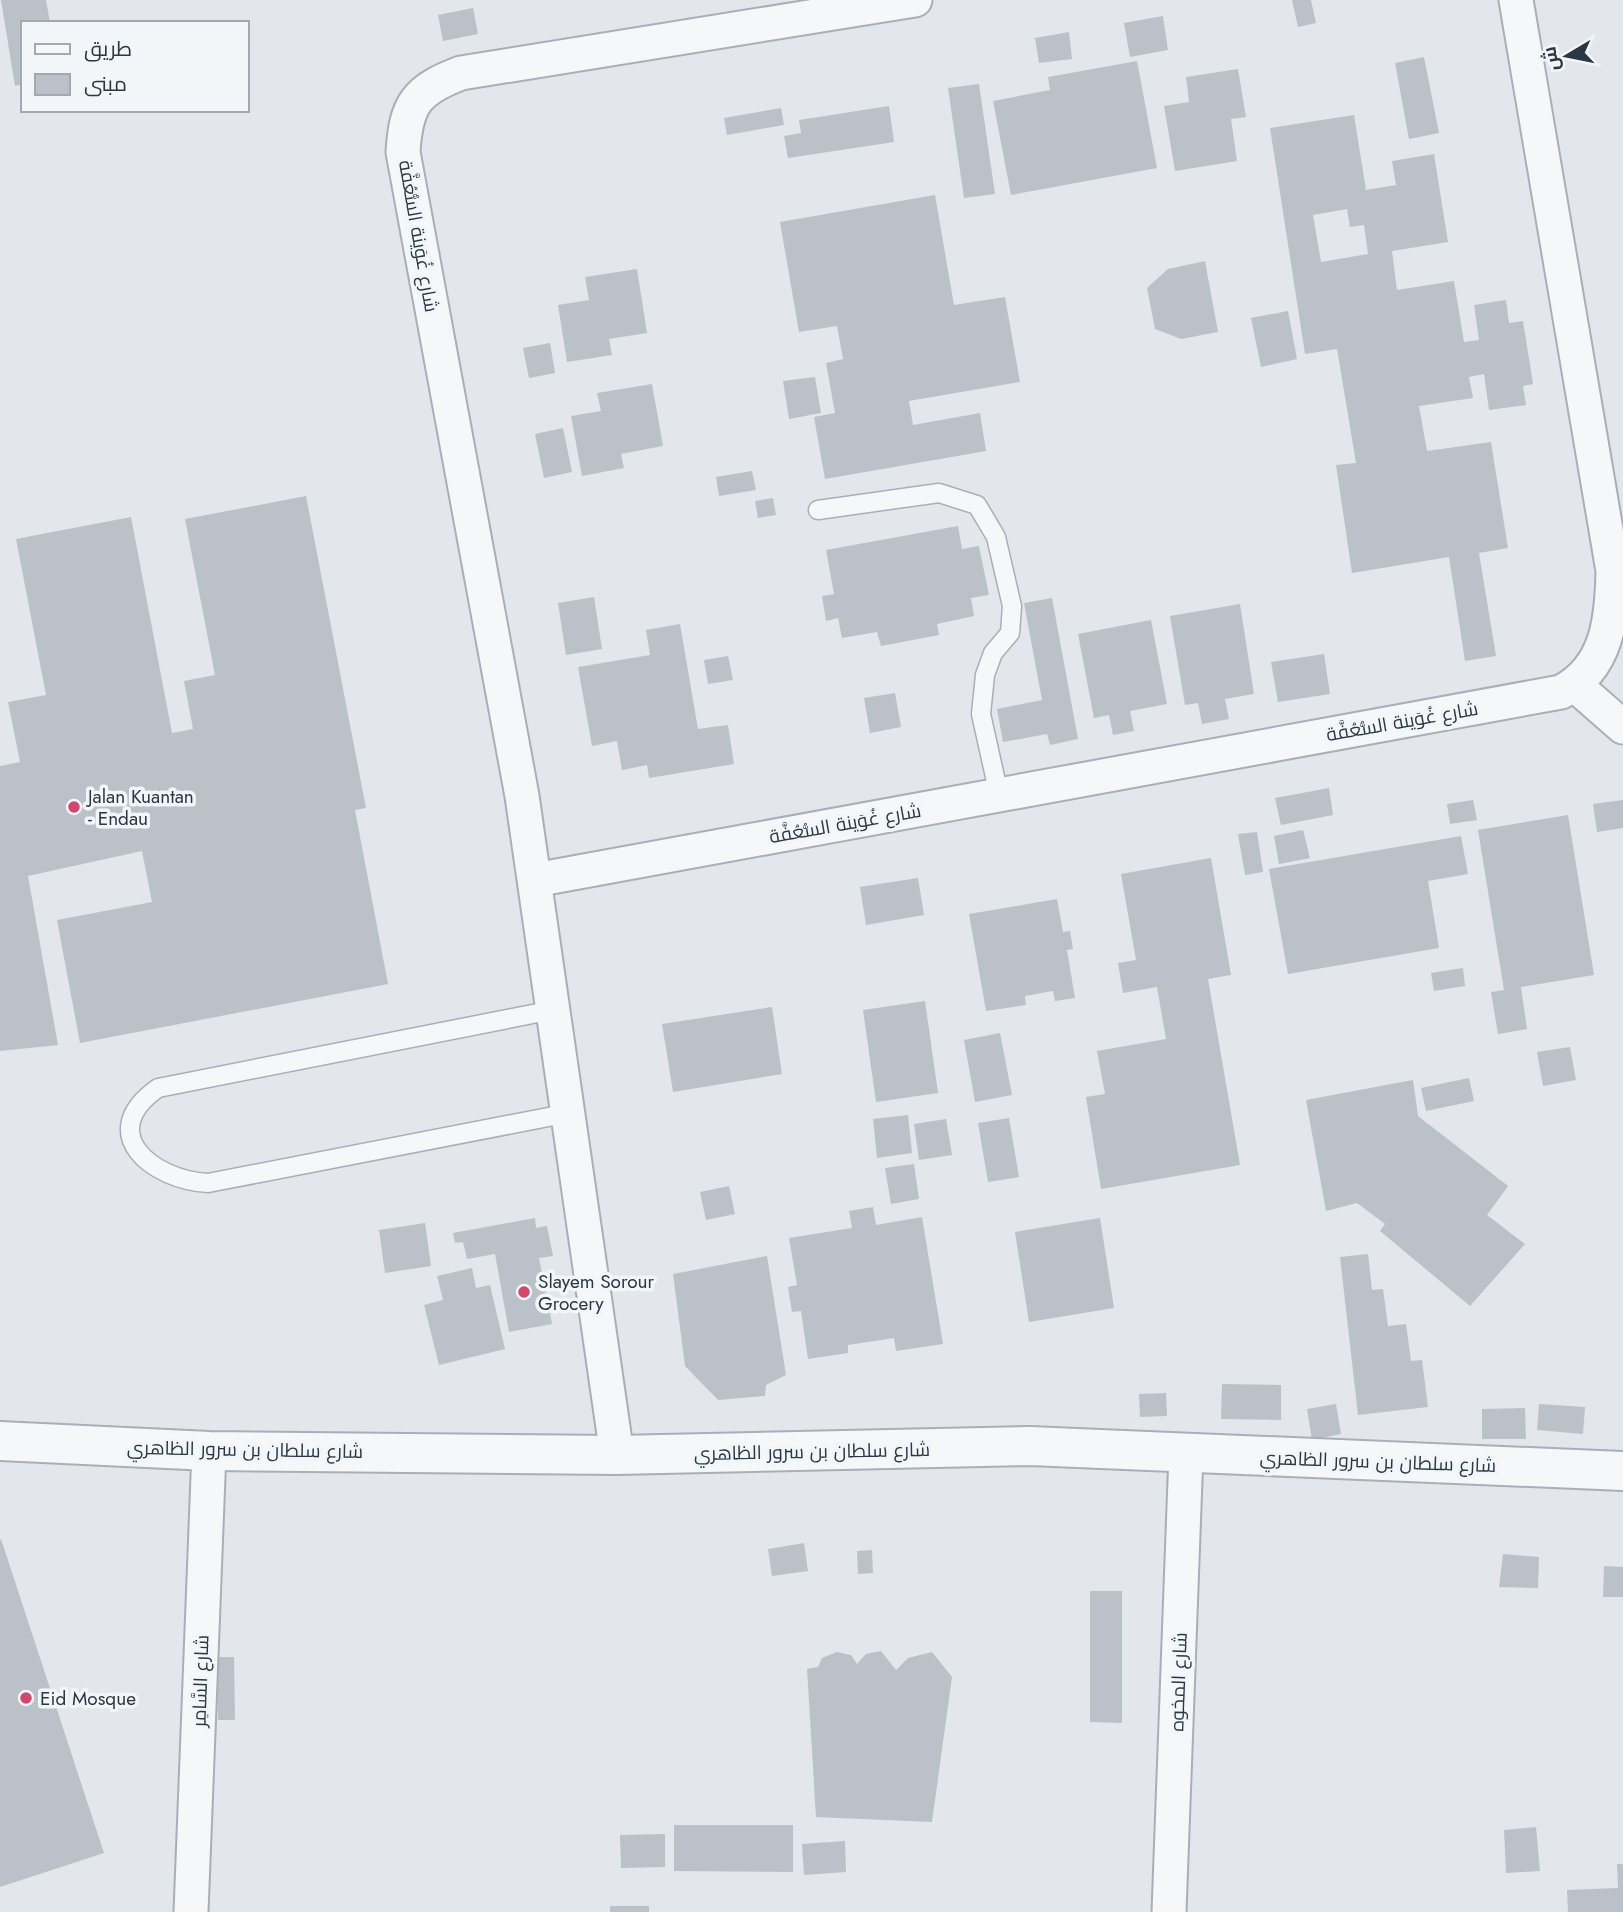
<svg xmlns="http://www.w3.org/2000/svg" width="1623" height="1912" font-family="Jost,Cairo,sans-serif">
  <rect width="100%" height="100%" fill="#e3e7eb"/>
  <!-- building -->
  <g fill="#bac1c9" fill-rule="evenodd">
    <polygon points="1,0 46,0 50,23 23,23 23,84 15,86"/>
    <polygon points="1292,0 1311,0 1316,23 1298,27"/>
    <polygon points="473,8 478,34 443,41 438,15"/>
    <polygon points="1163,16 1168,50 1130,57 1124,23"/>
    <polygon points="1069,32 1072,59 1039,63 1035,38"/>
    <polygon points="1424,57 1439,133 1409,139 1395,63"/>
    <polygon points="1137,61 1157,168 1011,195 993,101 1050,90 1048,77"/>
    <polygon points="1238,69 1246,117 1231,119 1237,161 1175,171 1164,106 1189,102 1186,77"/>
    <polygon points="979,84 995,194 964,198 948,88"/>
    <polygon points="889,106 894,142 788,158 784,136 801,133 799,120"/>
    <polygon points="781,108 784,125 727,135 724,118"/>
    <path d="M1354,115L1366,190L1396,185L1392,161L1434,154L1448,242L1392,251L1397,290L1454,281L1464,342L1479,340L1474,305L1506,300L1509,323L1523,321L1533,384L1523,386L1526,405L1489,410L1484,374L1469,377L1473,398L1419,406L1427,451L1491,442L1508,548L1479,553L1496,656L1465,661L1449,557L1352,573L1336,465L1356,463L1337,349L1305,354L1270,128ZM1347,209L1350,227L1364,225L1368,254L1321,262L1313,215Z"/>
    <polygon points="935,195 954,305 1005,297 1020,382 909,401 913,425 980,413 986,451 825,479 814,417 835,413 826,363 843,359 837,326 799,332 780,222"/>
    <polygon points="1205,261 1218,332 1181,339 1155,329 1147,288 1168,269"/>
    <polygon points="637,269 647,333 609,339 612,355 567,362 558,305 589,300 585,277"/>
    <polygon points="1288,311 1297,359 1261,367 1251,318"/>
    <polygon points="550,343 555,373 529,378 523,348"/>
    <polygon points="815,377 821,413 789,419 783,381"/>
    <polygon points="652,384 663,446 621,454 624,468 582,476 571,416 601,411 597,393"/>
    <polygon points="563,428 572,472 544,478 535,434"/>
    <polygon points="752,471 756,490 719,496 716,477"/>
    <polygon points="306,496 366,808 355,810 388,984 80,1043 57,920 152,902 142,851 28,876 58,1045 0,1051 0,766 20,762 8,702 46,695 16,539 131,517 172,733 193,729 184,681 215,675 185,519"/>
    <polygon points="773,498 776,515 758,518 755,501"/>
    <polygon points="958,526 962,549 979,546 989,595 971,598 974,616 937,624 939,635 881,646 877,632 842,638 838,618 826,621 822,596 834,594 826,550"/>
    <polygon points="594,597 602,649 566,655 558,603"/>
    <polygon points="1052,598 1078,739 1050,745 1047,734 1003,742 997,709 1042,700 1024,603"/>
    <polygon points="1240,604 1254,694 1225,699 1229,719 1202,724 1198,703 1185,705 1170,616"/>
    <polygon points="1151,620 1167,704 1130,711 1134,731 1113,735 1109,715 1094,718 1078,634"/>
    <polygon points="680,624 698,729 728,725 734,764 649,778 647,765 622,770 617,741 592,746 578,667 650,655 646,630"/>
    <polygon points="1324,654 1330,694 1278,702 1271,662"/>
    <polygon points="728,656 733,680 708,684 704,660"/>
    <polygon points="895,693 901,727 870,733 864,698"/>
    <polygon points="1329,788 1333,815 1281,825 1275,798"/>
    <polygon points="1473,800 1477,820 1450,824 1447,804"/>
    <polygon points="1623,800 1623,828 1597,832 1593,804"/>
    <polygon points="1568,815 1594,975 1521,987 1527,1029 1498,1034 1491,992 1504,990 1478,830"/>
    <polygon points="1303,830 1310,858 1279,864 1274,836"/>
    <polygon points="1257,832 1263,872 1245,875 1238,834"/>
    <polygon points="1461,836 1468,874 1428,881 1439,948 1288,974 1269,869"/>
    <polygon points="1211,858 1231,975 1208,979 1240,1165 1101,1189 1086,1097 1105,1094 1097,1051 1166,1039 1157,987 1123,993 1118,963 1136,960 1121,874"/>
    <polygon points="918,878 924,915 866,925 860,887"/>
    <polygon points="1057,899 1063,932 1070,931 1073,949 1067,950 1075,998 1055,1001 1053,991 1025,996 1026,1005 986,1011 969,914"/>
    <polygon points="1463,968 1465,986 1434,991 1431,973"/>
    <polygon points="925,1001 938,1093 876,1102 863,1010"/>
    <polygon points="772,1007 782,1074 673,1092 662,1024"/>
    <polygon points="1000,1033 1012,1095 975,1102 964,1040"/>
    <polygon points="1570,1047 1576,1080 1543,1086 1537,1052"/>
    <polygon points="1469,1078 1474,1101 1426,1111 1421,1088"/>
    <polygon points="1413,1080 1418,1116 1508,1186 1487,1215 1525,1244 1470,1306 1380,1231 1385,1224 1357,1203 1326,1211 1306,1100"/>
    <polygon points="908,1115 912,1153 877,1158 873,1119"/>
    <polygon points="1009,1118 1019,1177 988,1182 978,1123"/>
    <polygon points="946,1119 952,1155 919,1160 914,1124"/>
    <polygon points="914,1164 919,1199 891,1204 885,1168"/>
    <polygon points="729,1186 735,1214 706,1220 700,1192"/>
    <polygon points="873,1207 876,1225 922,1217 943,1344 896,1351 894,1338 848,1345 848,1353 808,1359 801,1311 792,1312 788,1287 797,1285 789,1238 852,1228 849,1211"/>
    <polygon points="535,1218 536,1228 547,1226 553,1256 539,1258 552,1324 509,1332 495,1254 467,1259 463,1242 455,1243 453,1233"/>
    <polygon points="1100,1218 1114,1308 1029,1322 1015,1232"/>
    <polygon points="425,1223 431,1266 385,1273 379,1230"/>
    <polygon points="1368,1254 1372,1290 1383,1289 1388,1326 1406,1324 1411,1361 1422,1360 1428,1407 1358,1415 1340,1257"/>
    <polygon points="767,1256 786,1375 766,1385 765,1396 718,1400 685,1366 673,1274"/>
    <polygon points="472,1268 476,1288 490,1285 505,1349 439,1365 424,1305 443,1300 437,1276"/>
    <polygon points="1222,1384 1281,1385 1281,1420 1221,1419"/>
    <polygon points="1166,1393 1167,1416 1140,1417 1139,1394"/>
    <polygon points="1336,1404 1341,1434 1312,1440 1307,1409"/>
    <polygon points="1539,1404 1585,1407 1583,1434 1537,1430"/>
    <polygon points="1525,1408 1526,1439 1482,1439 1482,1409"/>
    <polygon points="1,1539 104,1853 0,1887 0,1540"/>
    <polygon points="804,1543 808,1571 772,1576 768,1549"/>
    <polygon points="872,1550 873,1573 858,1574 857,1551"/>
    <polygon points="1503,1554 1539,1557 1538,1588 1499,1587"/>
    <polygon points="1604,1566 1623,1567 1623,1597 1603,1597"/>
    <polygon points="1090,1591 1122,1591 1122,1723 1090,1722"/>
    <polygon points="881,1651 896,1670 908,1658 932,1652 952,1677 932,1822 816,1817 807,1669 818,1667 822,1658 837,1652 851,1655 857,1664 866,1654"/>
    <polygon points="217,1657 234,1657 235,1720 218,1720"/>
    <polygon points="674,1825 793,1825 793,1872 674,1871"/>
    <polygon points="1536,1827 1540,1871 1506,1873 1504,1830"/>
    <polygon points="665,1834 665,1867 621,1868 620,1835"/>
    <polygon points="845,1841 846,1872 804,1875 802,1844"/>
    <polygon points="1617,1864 1623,1864 1623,1912 1568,1912 1567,1890 1618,1888"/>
    <rect x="610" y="1906" width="39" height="6"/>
  </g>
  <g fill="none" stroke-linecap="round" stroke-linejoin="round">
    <defs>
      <g id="service">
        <polyline points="818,510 939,493 977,505 996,537 1012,606 1010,633 993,653 985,675 981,714 999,795"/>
        <path d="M553,1010L158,1088C94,1133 152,1180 208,1183L569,1113"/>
      </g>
      <g id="minor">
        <polyline points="1575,685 1623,727"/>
        <path d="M535,880L1561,692C1608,668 1612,618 1613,571L1516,0"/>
        <path d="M617,1455L522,796L403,152C406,104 416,90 461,73L915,0"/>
        <polyline points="191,1912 209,1451"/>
        <polyline points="1169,1912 1186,1453"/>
      </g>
      <polyline id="tertiary" points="0,1441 209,1451 617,1455 1030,1446 1623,1471"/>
    </defs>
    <!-- service casing -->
    <use href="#service" stroke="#a8afb6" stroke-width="21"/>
    <!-- minor casing -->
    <use href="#minor" stroke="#a8afb6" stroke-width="37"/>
    <!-- tertiary casing -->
    <use href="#tertiary" stroke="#a8afb6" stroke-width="42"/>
    <!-- service -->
    <use href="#service" stroke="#f5f7f9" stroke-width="18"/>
    <!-- minor -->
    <use href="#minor" stroke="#f5f7f9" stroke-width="33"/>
    <!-- tertiary -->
    <use href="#tertiary" stroke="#f5f7f9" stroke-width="38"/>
  </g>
  <!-- markers -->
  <g fill="#d1476d" stroke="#f2f6f8" stroke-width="2.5">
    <circle cx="74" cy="807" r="7"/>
    <circle cx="524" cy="1292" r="7"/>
    <circle cx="26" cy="1698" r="7"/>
  </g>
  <g text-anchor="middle" stroke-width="7" stroke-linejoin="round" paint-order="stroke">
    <!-- street labels -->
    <g font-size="19" fill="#2a3744" stroke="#f2f6f8">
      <text transform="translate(419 236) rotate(80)" y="7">شارع غُوَينة السُّعُفَّة</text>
      <text transform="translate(1402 721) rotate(-10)" y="7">شارع غُوَينة السُّعُفَّة</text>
      <text transform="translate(845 823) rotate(-10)" y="7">شارع غُوَينة السُّعُفَّة</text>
      <text transform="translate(245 1449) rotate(1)" y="7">شارع سلطان بن سرور الظاهري</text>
      <text transform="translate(812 1451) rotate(-1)" y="7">شارع سلطان بن سرور الظاهري</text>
      <text transform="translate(1378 1461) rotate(2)" y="7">شارع سلطان بن سرور الظاهري</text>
      <text transform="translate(200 1681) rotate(-88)" y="7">شارع السَّامِر</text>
      <text transform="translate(1178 1682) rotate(-88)" y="7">شارع المخوه</text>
    </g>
    <!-- poi labels -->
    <g font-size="19" fill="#2a3744" stroke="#f2f6f8" text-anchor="start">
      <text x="88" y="803">Jalan Kuantan<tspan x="88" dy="22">- Endau</tspan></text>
      <text x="538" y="1288">Slayem Sorour<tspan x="538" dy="22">Grocery</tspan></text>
      <text x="40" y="1705">Eid Mosque</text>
    </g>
  </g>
  <!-- legend -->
  <rect x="21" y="21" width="228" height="91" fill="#f2f6f8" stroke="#a2aab0" stroke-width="2"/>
  <rect x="35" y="44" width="35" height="10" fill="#f5f7f9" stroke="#a2aab0" stroke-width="2"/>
  <text x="84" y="56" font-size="21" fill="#2a3744">طريق</text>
  <rect x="35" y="74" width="35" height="21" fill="#bac1c9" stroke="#a2aab0" stroke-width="2"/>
  <text x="84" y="91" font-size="21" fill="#2a3744">مبنى</text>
  <!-- north arrow -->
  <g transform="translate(1567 56) rotate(260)" stroke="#f2f6f8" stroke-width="5" paint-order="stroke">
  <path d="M0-5L12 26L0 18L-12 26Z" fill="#2a3744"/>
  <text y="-10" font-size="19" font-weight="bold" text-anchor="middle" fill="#2a3744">ش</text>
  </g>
</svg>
